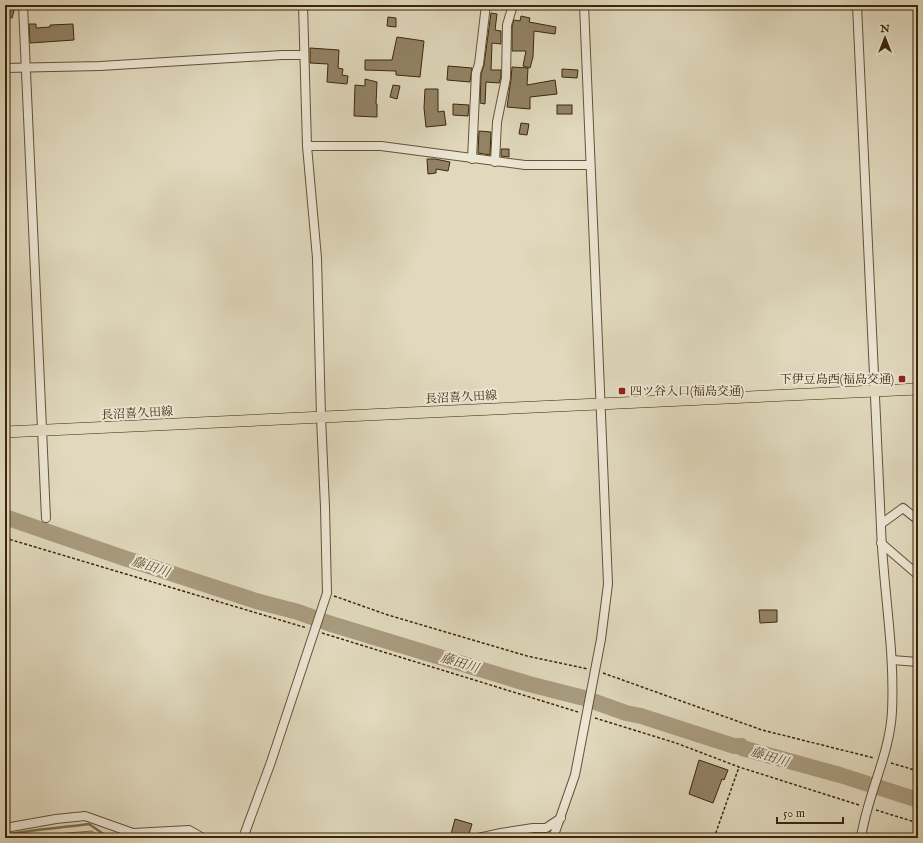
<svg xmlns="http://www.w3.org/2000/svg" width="923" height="843" font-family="'IM FELL English','Noto Serif JP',serif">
  <rect width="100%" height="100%" fill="#e1d9be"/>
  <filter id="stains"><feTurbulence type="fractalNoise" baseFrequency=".005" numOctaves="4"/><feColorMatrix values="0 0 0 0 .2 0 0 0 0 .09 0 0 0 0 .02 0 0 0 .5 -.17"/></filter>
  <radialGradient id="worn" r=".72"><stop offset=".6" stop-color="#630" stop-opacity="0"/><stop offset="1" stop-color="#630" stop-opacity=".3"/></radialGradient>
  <!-- green -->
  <polygon fill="#c5bb9f" stroke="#807052" points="92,831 102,838 5,838 6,838"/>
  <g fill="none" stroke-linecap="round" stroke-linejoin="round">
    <!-- stream -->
    <path stroke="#7d6d4f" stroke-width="2.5" d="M5,835C32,829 61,828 89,824L109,838"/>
    <!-- river -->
    <polyline stroke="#a99c7f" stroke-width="16" points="5,517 121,557 256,601 298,612 331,624 529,684 584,698 626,713 641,716 734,746 741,746 742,748 840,775 918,800"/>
  </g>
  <!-- building -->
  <g fill="#928366" stroke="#3c2606">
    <polygon points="5,5 15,7 12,18 5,16"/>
    <polygon points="491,13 497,14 495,30 501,31 501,44 492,43 491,70 501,70 501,77 499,83 486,82 485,104 480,103 481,74 484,65"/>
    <polygon points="521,16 530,18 529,22 556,27 555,34 534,31 533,57 530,68 523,66 526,51 512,51 512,26 514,20 520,21"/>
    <polygon points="388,17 396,18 396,27 387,26"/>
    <polygon points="29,24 36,24 36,28 50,27 50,25 73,24 74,40 30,43"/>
    <polygon points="397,37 424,41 420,77 396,75 396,71 365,70 365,60 392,60"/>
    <polygon points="310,48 339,50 338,68 343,69 342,75 348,76 347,84 327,82 328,64 310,63"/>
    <polygon points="448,66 472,68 470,82 447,80"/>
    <polygon points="512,67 528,68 527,85 555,80 557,94 530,97 530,109 507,107 511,79"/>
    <polygon points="562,69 578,70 577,78 562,77"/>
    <polygon points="365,79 377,82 376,104 377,104 377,117 354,116 355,85 365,86"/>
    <polygon points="393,85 400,86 397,99 390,97"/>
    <polygon points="425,89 438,89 438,112 444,111 446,125 426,127 424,108"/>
    <polygon points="453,104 469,105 468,116 453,115"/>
    <rect x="557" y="105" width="15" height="9"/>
    <polygon points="521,123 529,124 527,135 519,134"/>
    <polygon points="479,131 491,132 490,155 478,153"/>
    <polygon points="501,149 509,149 509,157 501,156"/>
    <polygon points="427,159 435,159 450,162 448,171 436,169 436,173 428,174"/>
    <polygon points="759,610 777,610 777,622 760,623"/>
    <polygon points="699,760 728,770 724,780 722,779 713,803 689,794"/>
    <polygon points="455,819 472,824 468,837 458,834 456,838 450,838"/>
  </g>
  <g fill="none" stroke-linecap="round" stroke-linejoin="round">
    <defs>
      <g id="minor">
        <polyline points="23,5 46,518"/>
        <path d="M857,5C866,179 874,353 881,527C883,588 895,649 892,711C890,755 867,795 861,838"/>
        <polyline points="5,68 100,66 282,55 304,55"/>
        <polyline points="307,146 381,146 525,165 590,165"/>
        <polyline points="472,159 476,73 479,64 486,5"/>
        <polyline points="495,162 497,122 506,78 507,25 513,5"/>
        <polyline points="881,524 903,508 918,520"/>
        <polyline points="881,543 918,575"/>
        <polyline points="892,660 918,662"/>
        <polyline points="5,828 56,819 85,816 133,833 189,830 203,838"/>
        <polyline points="243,838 271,762 327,593 325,507 321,417 317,258 307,146 303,5"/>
        <polyline points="478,838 501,833 533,828 546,828 561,818"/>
        <polyline points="553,838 575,775 601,639 608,584 584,5"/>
      </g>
      <polyline id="major" points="5,432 918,389"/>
    </defs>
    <!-- minor casing -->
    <use href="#minor" stroke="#655334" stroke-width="10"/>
    <!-- major casing -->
    <use href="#major" stroke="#3c2606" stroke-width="12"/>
    <!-- path -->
    <g stroke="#3c2606" stroke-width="1.5" stroke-dasharray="3 2" stroke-linecap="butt">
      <polyline points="5,538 307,628"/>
      <polyline points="334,596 388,615 527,656 588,669"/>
      <polyline points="322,633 578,712"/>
      <polyline points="603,673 762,730 874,758"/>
      <polyline points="595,718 676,743 739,767 859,805"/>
      <polyline points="891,763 918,771"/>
      <polyline points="876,810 918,823"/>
      <polyline points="714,838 739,767"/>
    </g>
    <!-- minor -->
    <use href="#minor" stroke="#ece6d5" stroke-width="8"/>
    <!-- major -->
    <use href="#major" stroke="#e1d9be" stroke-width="11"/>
  </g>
  <!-- markers -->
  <g fill="#8f2418" stroke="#ece6d5" stroke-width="1.5">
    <rect x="898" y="375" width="8" height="8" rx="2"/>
    <rect x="618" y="387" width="8" height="8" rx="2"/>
  </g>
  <g text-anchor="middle" stroke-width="4" stroke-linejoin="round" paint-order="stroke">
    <!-- poi labels -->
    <g font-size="12" fill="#3c2606" stroke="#ece6d5" text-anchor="end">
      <text x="894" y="383">下伊豆島西(福島交通)</text>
      <text x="630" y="395" text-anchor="start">四ツ谷入口(福島交通)</text>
    </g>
    <!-- street labels -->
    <g font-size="12" fill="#3c2606" stroke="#ece6d5">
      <text transform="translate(461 397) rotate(-3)" y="4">長沼喜久田線</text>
      <text transform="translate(137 413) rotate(-3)" y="4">長沼喜久田線</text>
    </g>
    <!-- water labels -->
    <g font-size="13" font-style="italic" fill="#5d492a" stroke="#ece6d5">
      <text transform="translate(151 566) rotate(19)" y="5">藤田川</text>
      <text transform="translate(460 662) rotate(17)" y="5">藤田川</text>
      <text transform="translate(770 756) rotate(17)" y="5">藤田川</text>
    </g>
  </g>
  <!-- margin -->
  <rect width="923" height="843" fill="none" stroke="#e1d9be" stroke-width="20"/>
  <rect x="6" y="6" width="911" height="831" fill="none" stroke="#3c2606" stroke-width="2"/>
  <rect x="10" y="10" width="903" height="823" fill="none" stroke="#3c2606"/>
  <!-- north arrow -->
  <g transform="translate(885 38)" stroke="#ece6d5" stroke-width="3" paint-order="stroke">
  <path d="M0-3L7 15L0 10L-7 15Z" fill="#3c2606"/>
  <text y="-6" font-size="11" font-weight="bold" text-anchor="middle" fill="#3c2606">N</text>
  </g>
  <!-- scale -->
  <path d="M777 817v6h66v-6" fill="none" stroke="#3c2606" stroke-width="2"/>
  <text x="783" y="817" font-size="12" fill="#3c2606" stroke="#ece6d5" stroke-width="3" paint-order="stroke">50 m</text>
  <rect width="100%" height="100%" filter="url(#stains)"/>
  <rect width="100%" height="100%" fill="url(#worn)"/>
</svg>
